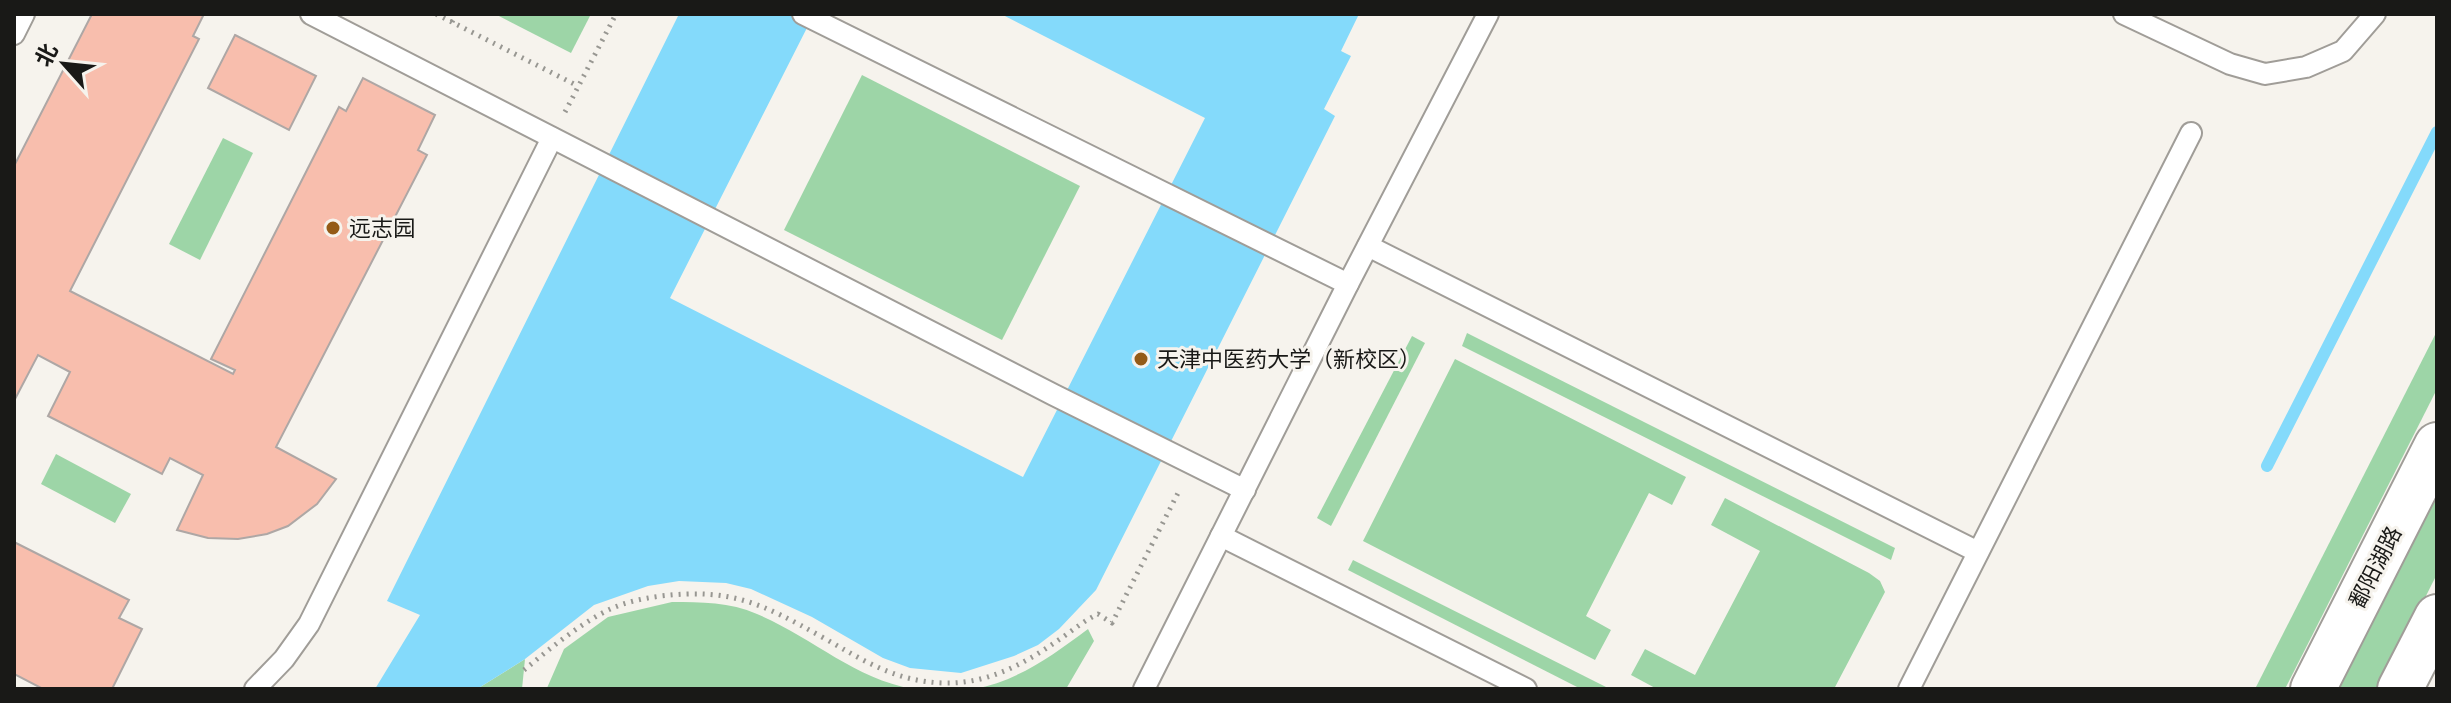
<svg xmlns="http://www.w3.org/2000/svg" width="2451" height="703" font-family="'Fira Sans Condensed','Noto Sans SC',sans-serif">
  <rect width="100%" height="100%" fill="#f6f3ed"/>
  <!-- green -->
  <g fill="#9dd5a7">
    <polygon points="495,14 591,14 571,53"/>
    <polygon points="862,75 1080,186 1002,340 784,230"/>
    <polygon points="223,138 253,153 200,260 169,244"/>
    <polygon points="2437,331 2437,389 2285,689 2255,689"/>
    <polygon points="1467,333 1895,548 1891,560 1462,346"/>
    <polygon points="1412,336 1425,343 1331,526 1317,518"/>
    <polygon points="1455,359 1686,477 1672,505 1649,493 1586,616 1611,630 1595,660 1363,541"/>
    <polygon points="56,454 131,494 115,523 41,484"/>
    <polygon points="2437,482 2437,574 2379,689 2332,689"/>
    <polygon points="1725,498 1869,573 1880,581 1885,592 1834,689 1657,689 1631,675 1645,649 1695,675 1760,551 1711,525"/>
    <polygon points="1353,560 1610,689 1581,689 1348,570"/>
    <path d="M672,602C701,602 730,602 757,614C812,637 853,678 913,689H543L547,688L564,649L608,617Z"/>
    <path d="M1088,629L1094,641L1066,689H974C1018,681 1053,655 1088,629Z"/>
    <polygon points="525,659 522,689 477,689"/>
  </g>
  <!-- water -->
  <polygon fill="#84dafb" points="679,14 814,14 670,298 1023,477 1205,118 1001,14 1359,14 1341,51 1351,56 1324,109 1335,116 1096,590 1059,629 1038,645 1014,656 961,673 910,668 883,658 812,617 751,589 726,583 679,581 648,586 594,605 525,659 477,689 375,689 420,615 387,601"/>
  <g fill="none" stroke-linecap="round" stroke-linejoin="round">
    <!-- stream -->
    <polyline stroke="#84dafb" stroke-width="12" points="2267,466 2437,132"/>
  </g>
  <!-- building -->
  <g fill="#f8bead" stroke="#aea7a5" stroke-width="2">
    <polygon points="92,14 204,14 193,36 199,39 70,291 233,374 235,370 211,359 339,107 346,111 363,78 435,115 418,150 427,155 276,447 336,479 317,504 288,526 267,534 238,539 208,538 177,530 203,475 170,458 162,474 48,416 70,372 38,355 14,401 14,166"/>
    <polygon points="235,35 316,76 289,130 208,88"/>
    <polygon points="14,542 129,600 119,618 142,629 112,689 43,689 14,674"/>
  </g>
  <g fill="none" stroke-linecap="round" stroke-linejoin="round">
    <defs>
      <g id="lane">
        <polyline points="311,14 1054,395 1245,490"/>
        <polyline points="803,14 1348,284"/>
        <polyline points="2124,14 2230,64 2265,74 2306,67 2343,51 2375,14"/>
        <polyline points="14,34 24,14"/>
        <polyline points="1368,246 1978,552"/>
        <polyline points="1221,536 1526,689"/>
        <polyline points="255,689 284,659 309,624 552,138"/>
        <polyline points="1144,689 1348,284 1488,14"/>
        <polyline points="1909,689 2191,133"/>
      </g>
      <g id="secondary">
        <polyline points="2313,689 2437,445"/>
        <polyline points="2400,689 2437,617"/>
      </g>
    </defs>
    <!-- lane casing -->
    <use href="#lane" stroke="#a09d98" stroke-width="24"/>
    <!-- secondary casing -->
    <use href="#secondary" stroke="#a09d98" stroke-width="48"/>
    <!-- path -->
    <g stroke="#989792" stroke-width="5" stroke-dasharray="2 6" stroke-linecap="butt">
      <polyline points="436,14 578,86"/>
      <polyline points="452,22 456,14"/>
      <polyline points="565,112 616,14"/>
      <path d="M524,670C547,651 571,631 597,616C617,604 638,599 661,596C731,588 761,603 822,637C863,660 895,682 945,683C987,684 1024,664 1057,641C1071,632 1083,621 1098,614L1112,623L1179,491"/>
    </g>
    <!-- lane -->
    <use href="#lane" stroke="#fff" stroke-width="20"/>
    <!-- secondary -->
    <use href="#secondary" stroke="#fff" stroke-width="44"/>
  </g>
  <!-- markers -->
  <g fill="#945b17" stroke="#f6f3ed" stroke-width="3">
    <circle cx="333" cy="228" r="8"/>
    <circle cx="1141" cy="359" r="8"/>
  </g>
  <g text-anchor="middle" stroke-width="6" stroke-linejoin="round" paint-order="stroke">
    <!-- poi labels -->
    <g font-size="22" fill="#191917" stroke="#f6f3ed" text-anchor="start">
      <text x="349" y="236">远志园</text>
      <text x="1157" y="367">天津中医药大学（新校区）</text>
    </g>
    <!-- street labels -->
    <g font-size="22" fill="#191917" stroke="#f6f3ed">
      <text transform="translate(2375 567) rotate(-63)" y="8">鄱阳湖路</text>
    </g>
  </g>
  <!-- border -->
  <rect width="2451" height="703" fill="none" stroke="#191917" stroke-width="32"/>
  <!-- north arrow -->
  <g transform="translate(64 64) rotate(297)" stroke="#f6f3ed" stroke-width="6" paint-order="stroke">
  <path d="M0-6L14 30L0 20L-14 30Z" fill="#191917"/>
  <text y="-12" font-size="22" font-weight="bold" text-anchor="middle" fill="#191917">北</text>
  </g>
</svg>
